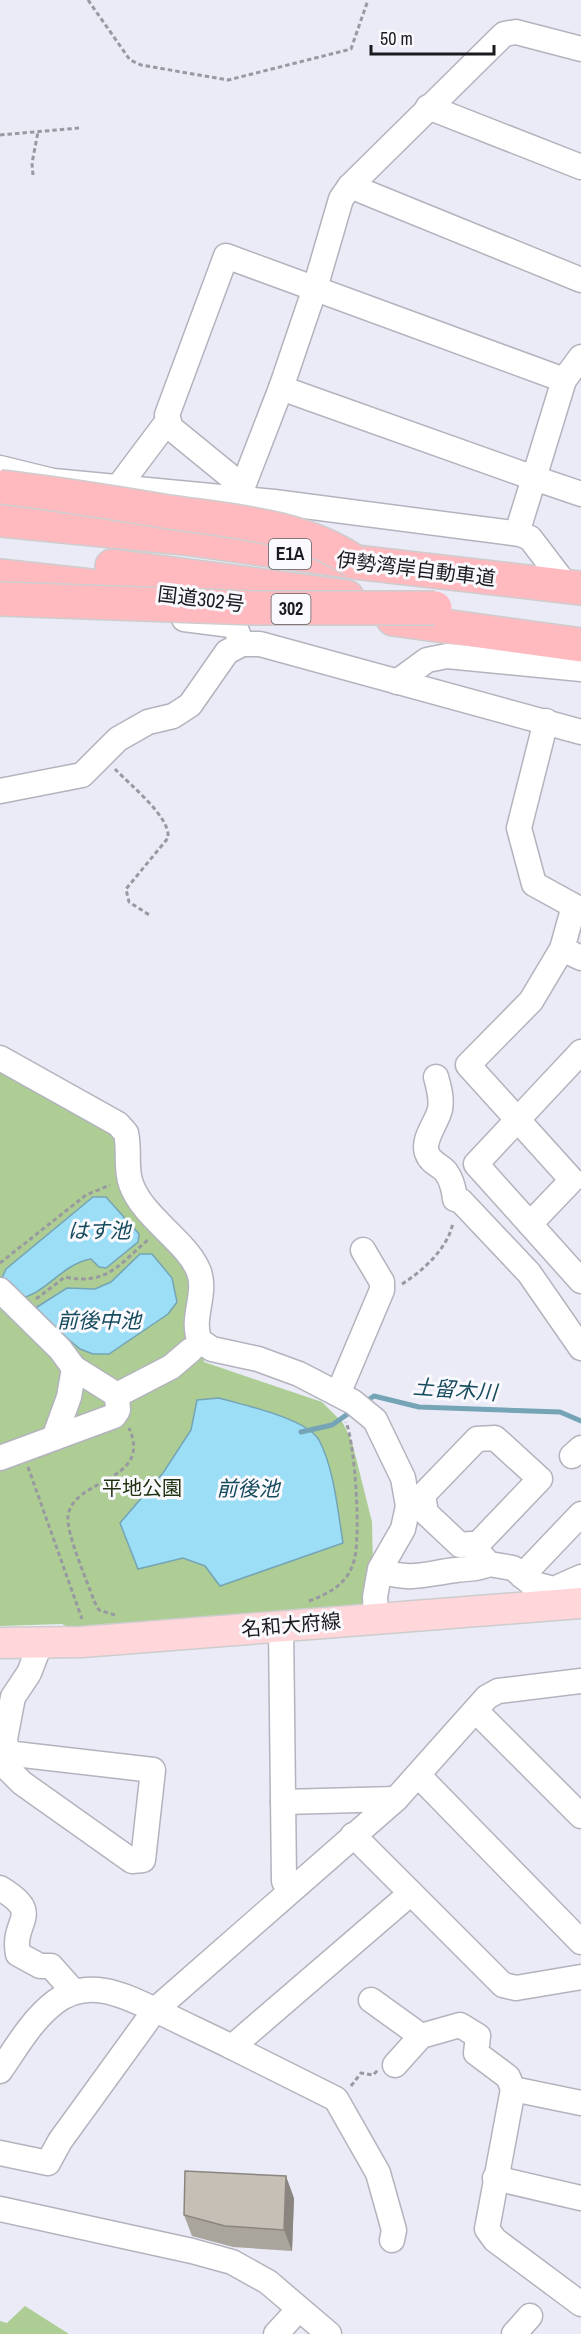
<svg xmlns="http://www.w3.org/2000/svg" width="581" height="2334" font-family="'Archivo Narrow','Noto Sans JP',sans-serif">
  <rect width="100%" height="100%" fill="#ebebf7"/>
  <!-- green -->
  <g fill="#adcd95">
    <polygon points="0,1062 95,1113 123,1144 139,1192 191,1262 204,1362 322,1402 343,1423 352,1442 372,1522 374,1611 81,1635 62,1624 0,1626"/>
    <polygon points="25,2306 69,2334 0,2334 0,2321 7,2323"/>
  </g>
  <!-- water -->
  <g fill="#9bdef6" stroke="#75a4b6" stroke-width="1.5">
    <path d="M93,1197H106L139,1234L138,1242L106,1268L99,1267L91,1259C61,1264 45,1296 16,1299L1,1280L6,1269Z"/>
    <polygon points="140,1254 152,1254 172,1278 177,1302 168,1314 109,1354 93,1354 80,1349 37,1313 37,1307 67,1288 95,1289 111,1282"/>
    <path d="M219,1398C243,1405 306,1418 319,1440C334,1468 338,1512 343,1543L220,1586L205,1566L183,1558L138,1569L120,1523L163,1473L191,1430L197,1400Z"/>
  </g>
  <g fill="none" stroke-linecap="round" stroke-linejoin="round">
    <!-- stream -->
    <g stroke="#75a4b6" stroke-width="5">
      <polyline points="365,1402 374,1396 419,1407 560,1412 581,1421"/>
      <polyline points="301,1432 332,1425 352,1411"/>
    </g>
    <defs>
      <g id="minor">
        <polyline points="581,49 516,32 504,34 350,186 341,199 315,288 281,388 534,478 564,380 581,357"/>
        <polyline points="428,107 581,167"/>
        <polyline points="350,186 581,280"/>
        <polyline points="0,468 53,481 274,502 520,534 530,538 562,580"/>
        <polyline points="119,486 167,422"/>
        <polyline points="242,486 171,428 167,415 226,256 564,380"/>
        <polyline points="238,499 281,388"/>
        <polyline points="517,533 534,478 581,494"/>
        <polyline points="184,619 231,625 236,629 242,644 260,644 581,732"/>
        <polyline points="397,682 427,660 447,656 581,669"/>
        <polyline points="0,791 82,775 118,739 148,722 173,716 190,705 227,652 242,644"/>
        <polyline points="562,949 581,958"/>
        <polyline points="581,1052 476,1164 581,1281"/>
        <path d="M0,1058L118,1124L126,1133C130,1150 125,1168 131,1184C143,1218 188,1242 199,1272C207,1295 190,1319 200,1341L212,1349L258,1359L299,1374L353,1402L375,1420L403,1478L408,1506L403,1529L380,1569L375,1597L376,1618"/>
        <path d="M436,1077C439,1088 442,1098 440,1109C437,1123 422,1139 427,1153C431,1164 441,1165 446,1172C452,1180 454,1190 455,1199L461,1201L529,1273L581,1348"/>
        <polyline points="530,1224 572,1180 468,1065 531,1001 562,949 574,906 534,884 519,828 546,721"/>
        <polyline points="0,1290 60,1349 74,1368"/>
        <polyline points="338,1394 382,1290 382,1282 363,1250"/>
        <polyline points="54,1438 69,1397 74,1368 117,1395"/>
        <polyline points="572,1456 581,1448"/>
        <polyline points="0,1458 114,1416 118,1410 117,1395 171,1367 191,1350"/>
        <polyline points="474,1548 540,1479 495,1438 477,1439 423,1495 426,1513 460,1545 471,1544 489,1564 513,1568 531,1583 554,1589 581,1577"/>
        <path d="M380,1571C414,1581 423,1574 456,1570C468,1568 477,1570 489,1564"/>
        <polyline points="522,1576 581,1514"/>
        <polyline points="281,1626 284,1881 290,1891"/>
        <polyline points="476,1711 581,1816"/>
        <polyline points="6,1753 153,1770 143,1860 132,1861 22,1783 10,1771 5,1739 13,1697 29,1673 41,1642"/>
        <polyline points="419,1776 581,1942"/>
        <polyline points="283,1802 396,1799"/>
        <polyline points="353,1835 503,1985 516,1988 581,1977"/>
        <path d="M0,1888C45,1915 11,1919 18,1954L40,1966H51L74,1992"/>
        <polyline points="371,2000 421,2036"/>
        <polyline points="232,2047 336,2099 378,2173 394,2230 392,2240"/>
        <polyline points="395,2065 421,2036 460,2025 478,2036 476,2053 508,2077 513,2089 487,2229 495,2240 581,2304"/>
        <path d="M0,2071C16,2048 31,2021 54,2003C90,1974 131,1999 166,2015C188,2026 210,2036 232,2047L411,1893"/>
        <polyline points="513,2089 581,2103"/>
        <polyline points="0,2153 48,2163 60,2141 155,2010 396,1799 487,1697 498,1691 581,1681"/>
        <polyline points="495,2178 581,2198"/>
        <polyline points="0,2209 192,2251 232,2262 268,2282 329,2334"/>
        <polyline points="276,2334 298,2310"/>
        <polyline points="514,2334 530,2316"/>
      </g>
      <polyline id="major" points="0,1643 82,1642 581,1603"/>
      <g id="highway">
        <polyline points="0,520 184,538 355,562 581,588"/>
        <polyline points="112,566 347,597"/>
        <polyline points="0,576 145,592"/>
        <polyline points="393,619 581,645"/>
      </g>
    </defs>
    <!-- minor casing -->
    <use href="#minor" stroke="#b3b3be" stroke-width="27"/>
    <!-- major casing -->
    <use href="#major" stroke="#cdcdce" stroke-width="33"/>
    <!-- highway casing -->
    <use href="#highway" stroke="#cdcdce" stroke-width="36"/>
    <!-- path -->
    <g stroke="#9999a2" stroke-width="3" stroke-dasharray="4.5 3" stroke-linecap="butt">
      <polyline points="88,0 130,60 141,65 228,80 351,49 368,0"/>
      <polyline points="0,135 79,128"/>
      <polyline points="33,175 32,163 38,132"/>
      <path d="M115,769C129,784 171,817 168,838L126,889L129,902L151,916"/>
      <polyline points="0,1263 86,1195 110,1185"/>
      <path d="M402,1284C423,1271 449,1247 453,1222"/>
      <path d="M36,1299L65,1277C108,1286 120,1263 149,1239"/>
      <polyline points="28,1467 82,1619"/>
      <path d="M309,1601C329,1593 346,1585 353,1564C362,1542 355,1444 346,1422"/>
      <path d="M115,1615L99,1610L94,1601C88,1583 66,1533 68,1517C71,1478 154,1483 129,1428"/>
      <polyline points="351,2086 361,2073 373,2075 378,2070"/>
    </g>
    <!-- minor -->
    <use href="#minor" stroke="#fff" stroke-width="24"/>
    <!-- major -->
    <use href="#major" stroke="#ffd6d9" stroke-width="30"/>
    <!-- highway -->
    <use href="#highway" stroke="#ffbac0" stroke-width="33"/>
    <defs>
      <g id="highway-bridge">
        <path d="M0,487C55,493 108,502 163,511C227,521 300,524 355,562"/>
        <polyline points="0,599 255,608 435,608"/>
      </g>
    </defs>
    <!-- highway-bridge casing -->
    <use href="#highway-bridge" stroke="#cdcdce" stroke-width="36" stroke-linecap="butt"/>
    <!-- highway-bridge -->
    <use href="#highway-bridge" stroke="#ffbac0" stroke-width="33"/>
  </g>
  <!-- wall -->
  <polygon fill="#a9a49c" points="294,2198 292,2251 233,2247 192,2236 184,2215"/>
  <!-- shaded-wall -->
  <polygon fill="#8a867f" points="286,2176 294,2198 292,2251 284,2230"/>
  <!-- building -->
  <polygon fill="#c5bfb5" stroke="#8a867f" stroke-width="1.5" points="185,2171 286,2176 284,2230 225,2226 184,2215"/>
  <g text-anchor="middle" stroke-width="6" stroke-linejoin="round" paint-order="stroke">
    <!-- shield labels -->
    <g fill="#f9f9fe" stroke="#5e5e62" stroke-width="1.5">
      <rect x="269" y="539" width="42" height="30" rx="4.5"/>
      <rect x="271.5" y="594" width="39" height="30" rx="4.5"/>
    </g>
    <g font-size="18" font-weight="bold" fill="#1b1b1f">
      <text x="290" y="560">E1A</text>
      <text x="291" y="615">302</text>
    </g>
    <!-- street labels -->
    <g font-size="20" fill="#1b1b1f" stroke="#f9f9fe">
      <text transform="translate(416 569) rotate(7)" y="7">伊勢湾岸自動車道</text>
      <text transform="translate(201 599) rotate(7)" y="7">国道302号</text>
      <text transform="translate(291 1625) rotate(-5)" y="7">名和大府線</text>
    </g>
    <!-- park labels -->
    <g font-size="20" fill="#213310" stroke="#f9f9fe">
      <text x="142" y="1495">平地公園</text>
    </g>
    <!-- water labels -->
    <g font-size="21" font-style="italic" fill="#154b5c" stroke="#f9f9fe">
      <text x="99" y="1238">はす池</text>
      <text x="99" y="1328">前後中池</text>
      <text transform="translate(455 1390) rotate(4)" y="7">土留木川</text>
      <text x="248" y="1496">前後池</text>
    </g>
  </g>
  <!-- scale -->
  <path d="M371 45v9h123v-9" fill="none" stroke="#1b1b1f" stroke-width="3"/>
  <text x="380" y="45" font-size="18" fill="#1b1b1f" stroke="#f9f9fe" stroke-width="4.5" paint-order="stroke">50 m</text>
</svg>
